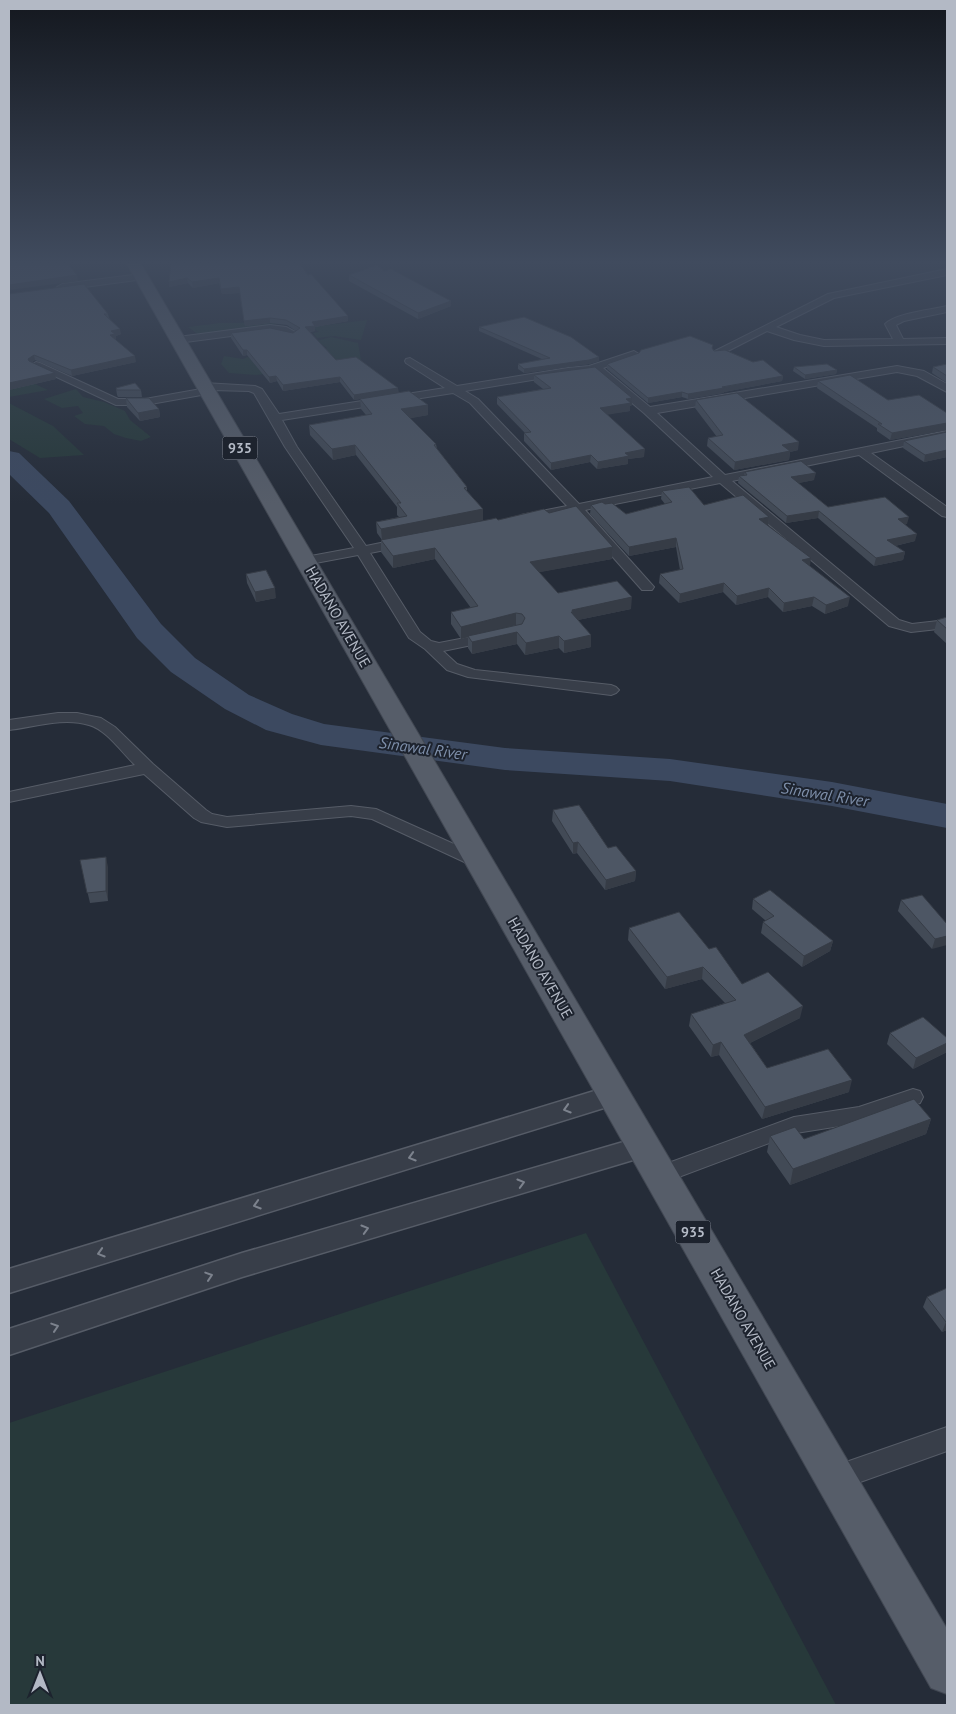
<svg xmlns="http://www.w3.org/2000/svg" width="956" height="1714" font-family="'PT Sans',sans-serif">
  <rect width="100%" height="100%" fill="#252c38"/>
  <!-- green -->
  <g fill="#27393a">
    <polygon points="367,320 361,340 334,336 317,338 313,333 319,332 312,327"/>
    <polygon points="292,322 199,335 188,327 220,323"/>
    <polygon points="331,337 358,343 361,360 257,375 229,373 221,364 224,356 243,359 256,353 314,353 327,348 316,341"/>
    <polygon points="9,372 48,390 9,397"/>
    <polygon points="76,389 83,397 104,402 125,411 130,420 151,437 141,441 126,438 114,434 104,426 85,424 74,416 83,413 78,406 62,408 44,399"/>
    <polygon points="9,403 53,426 84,455 40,458 9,439"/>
    <polygon points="586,1233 836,1705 9,1705 9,1423"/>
  </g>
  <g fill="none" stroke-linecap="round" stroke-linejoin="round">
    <!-- river -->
    <polygon fill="#3c4960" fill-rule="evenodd" points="9,451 19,453 69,501 161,624 195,658 249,695 292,714 324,724 505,748 670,759 832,782 947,804 947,828 832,806 670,781 505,770 321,745 266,730 225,709 171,672 137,638 49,513 9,474"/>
    <defs>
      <g id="minor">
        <path d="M947,269V275L834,298L776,327L800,335L824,340L893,339L885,324C897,313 930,310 947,306V312L904,321L896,325L903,339L947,338V344L824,346L794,340L767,331L722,354H714L713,352L828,294Z"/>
        <polygon points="141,274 144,275 144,279 62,290 57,287 62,284"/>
        <polygon points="270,325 286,327 299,334 294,337 280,332 270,331 178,343 173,340 178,337"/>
        <path d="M634,351L639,354L638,356L603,368L650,407L897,366L924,371L947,384V392L917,376L897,372L657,413L725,475L947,431V437L871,453L947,507V517L942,516L859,455L732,481L899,620L912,624L947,620V628L911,632L889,626L720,483L585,510L654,587L652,590H642L573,512L526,522L521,521L520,518L521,515L567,506L470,403L453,393L282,420L297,447L366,546L405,538L412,542L410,545L370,553L420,632L431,641L439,643L491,633L496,634L498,637L496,640L443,651L457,664L475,670L611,685L616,687L619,690L616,693L611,695L468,677L447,670L425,649L409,638L358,555L305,565L300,564L298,561L300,558L354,548L285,447L254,393L249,391L212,390L211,393L207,394L145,405H116L31,365L36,362L40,363L118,399H145L201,389L198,386L204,383L255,386L262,389L279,414L445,388L406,363L405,361L406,359L410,358L457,386L568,368L589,366ZM595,372L644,413L713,477L579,504L478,399L465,391L568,374Z"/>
        <path d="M58,713H77L101,718L115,727L153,764L206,810L212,814L227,817L351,806L376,809L485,858L488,862L485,866L479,868L473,866L372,819L351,816L227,827L201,822L194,818L144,774L9,802V792L135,765C122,753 107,730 89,725C64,717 34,727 9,730V720Z"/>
        <polygon points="913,1089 920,1091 923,1097 920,1103 859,1123 796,1133 660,1184 652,1181 649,1175 652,1169 794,1117 859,1107"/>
        <polygon points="947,1427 947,1451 835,1491 826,1487 822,1478 826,1469"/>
      </g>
      <g id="tertiary">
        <polygon points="614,1085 623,1088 627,1095 623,1102 9,1293 9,1269"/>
        <polygon points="644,1136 653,1140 657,1147 653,1154 242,1277 9,1355 9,1329 242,1253"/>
      </g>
      <polygon id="primary" points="127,264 141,264 947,1629 947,1694 931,1688"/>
    </defs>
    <!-- minor casing -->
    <use href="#minor" stroke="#565c67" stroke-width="2"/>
    <!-- tertiary casing -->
    <use href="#tertiary" stroke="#565c67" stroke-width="3"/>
    <!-- primary casing -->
    <use href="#primary" stroke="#414752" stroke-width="2"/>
    <!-- minor -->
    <use href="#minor" fill="#383e49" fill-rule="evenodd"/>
    <!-- tertiary -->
    <use href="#tertiary" fill="#383e49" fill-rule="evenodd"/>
    <!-- primary -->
    <use href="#primary" fill="#565d69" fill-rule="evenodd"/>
  </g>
  <!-- wall -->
  <g fill="#424a56">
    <polygon points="171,264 308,275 348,316 348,321 315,327 315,331 310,332 336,360 398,393 428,415 410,418 436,444 437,449 467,487 467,491 483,509 483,520 382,540 377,533 376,522 399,517 397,515 397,507 356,455 333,460 310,435 309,425 366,415 361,409 360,399 354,400 340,382 283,391 277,381 270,383 247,355 243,356 231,338 231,333 293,333 296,331 287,325 270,323 245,326 240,293 222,294 219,283 193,288 188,283 169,287"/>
    <polygon points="384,271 451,306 418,319 349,281 349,275"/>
    <polygon points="9,294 108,314 109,318 121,334 116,336 116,340 136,362 72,376 35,360 32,362 56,379 9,390"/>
    <polygon points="479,327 599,361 589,364 524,373 518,369 518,364 544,360 479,331"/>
    <polygon points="713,349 714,351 783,376 782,381 724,392 723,393 688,399 682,397 648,403 607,369 607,364"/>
    <polygon points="947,364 947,383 932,373 933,367"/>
    <polygon points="794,367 837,370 836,374 805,379 793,371"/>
    <polygon points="534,375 632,398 632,405 630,406 630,411 607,414 644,457 628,459 628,464 597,469 590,462 551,470 524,441 524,433 525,433 497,404 497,397 543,389 534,382"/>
    <polygon points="818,381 888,400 947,413 947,430 890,440 877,431 877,428 817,388"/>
    <polygon points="116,388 141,390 142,397 118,397 117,395"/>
    <polygon points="126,398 159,409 160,417 140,421 127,407"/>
    <polygon points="696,400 798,450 790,452 789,460 734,470 707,446 708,438 717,437 695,408"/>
    <polygon points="947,432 947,457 924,462 903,448 904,441"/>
    <polygon points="745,472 814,480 798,483 828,507 907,524 905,524 915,541 895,546 905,552 903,560 874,566 818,518 786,523 738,483 739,476 744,475"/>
    <polygon points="662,491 704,505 769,517 768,525 810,566 848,606 825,614 812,606 783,612 768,597 736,605 723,592 679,603 659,583 660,574 680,570 676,547 629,556 590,514 591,505 605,504 626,514 665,504 661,499"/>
    <polygon points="549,513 613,547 612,559 539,572 558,593 631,609 578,620 591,635 591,647 564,653 559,648 525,655 517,644 472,654 468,648 468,637 461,639 451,624 451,612 471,608 435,559 393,568 381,552 381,540 498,520"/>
    <polygon points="246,574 276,598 256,602 247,583"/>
    <polygon points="947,617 947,644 934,632 937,620"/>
    <polygon points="553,810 608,848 636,871 635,881 605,890 577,853 573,854 552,821"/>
    <polygon points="80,860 108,867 108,901 90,903"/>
    <polygon points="753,899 833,941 830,951 802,967 761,933 763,922 766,921 752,909"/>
    <polygon points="901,900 947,924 932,949 898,911"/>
    <polygon points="629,928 709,949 742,984 800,1018 750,1043 767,1068 849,1092 762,1119 719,1055 711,1057 689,1026 691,1014 725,1003 702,979 665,989 628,940"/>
    <polygon points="890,1033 947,1038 947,1052 913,1069 887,1044"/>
    <polygon points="931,1119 926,1134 790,1185 767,1152 770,1136 804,1139"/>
    <polygon points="947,1288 947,1330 942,1332 923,1307 927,1297"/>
  </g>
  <!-- shaded-wall -->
  <g fill="#363c46">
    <polygon points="77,275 78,281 9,290 9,285"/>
    <polygon points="187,278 188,283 169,287 169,282"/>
    <polygon points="219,278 219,283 193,288 192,282"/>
    <polygon points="239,287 240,293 222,294 221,289"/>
    <polygon points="451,301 451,306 418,319 418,313"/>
    <polygon points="348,316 348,321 315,327 315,331 306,332 305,327 312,322"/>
    <polygon points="270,318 270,323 245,326 244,321"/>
    <polygon points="120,329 121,334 116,336 116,340 111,341 110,335 111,331"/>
    <polygon points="243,350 247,350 247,355 243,356"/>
    <polygon points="34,355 35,360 29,364 28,359"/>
    <polygon points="135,356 136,362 72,376 71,370"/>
    <polygon points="599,357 599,361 589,364 524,373 524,369"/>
    <polygon points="837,370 836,374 805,379 805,375"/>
    <polygon points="55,373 56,379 9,390 9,383"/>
    <polygon points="276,376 277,381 270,383 269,377"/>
    <polygon points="783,376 782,381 724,392 723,393 688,399 688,394"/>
    <polygon points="340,377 340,382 283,391 283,385"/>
    <polygon points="398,388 399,393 354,400 354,395"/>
    <polygon points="682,392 682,397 648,403 648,398"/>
    <polygon points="632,398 632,405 630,406 630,411 600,416 600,408 626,399"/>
    <polygon points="428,405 428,415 402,420 401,409"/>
    <polygon points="159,409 160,417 140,421 138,413"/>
    <polygon points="947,423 947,430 890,440 892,433"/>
    <polygon points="799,442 798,450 790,452 789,460 734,470 735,462 782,445"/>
    <polygon points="355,445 356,455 333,460 332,449"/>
    <polygon points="645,449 644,457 628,459 628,464 597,469 598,462 625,453"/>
    <polygon points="947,450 947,457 924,462 925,455"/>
    <polygon points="591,455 590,462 551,470 551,463"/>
    <polygon points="816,473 814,480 790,485 791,477"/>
    <polygon points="483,509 483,520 382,540 381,529"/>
    <polygon points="819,511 818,518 786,523 787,516"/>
    <polygon points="769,517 768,526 759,519"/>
    <polygon points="909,517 907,524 897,526 898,519"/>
    <polygon points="917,534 915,541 886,548 887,540"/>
    <polygon points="676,538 676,547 629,556 629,547"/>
    <polygon points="613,547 612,559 530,574 530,562"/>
    <polygon points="435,548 435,559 393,568 393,556"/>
    <polygon points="905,552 903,560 874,566 876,558"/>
    <polygon points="811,558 810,566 802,560"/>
    <polygon points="724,583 723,592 679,603 680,594"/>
    <polygon points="275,588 276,598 256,602 255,592"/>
    <polygon points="769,588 768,597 736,605 737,596"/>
    <polygon points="632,597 631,609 573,621 573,624 572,610"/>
    <polygon points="814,597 812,606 783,612 784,603"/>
    <polygon points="850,597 848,606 825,614 826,605"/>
    <polygon points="516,613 516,625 461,639 461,627"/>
    <polygon points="517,632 517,644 472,654 472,642"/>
    <polygon points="591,635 591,647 564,653 564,641"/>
    <polygon points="559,636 559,648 525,655 526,643"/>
    <polygon points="578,842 577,853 573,854 573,843"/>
    <polygon points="106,857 108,867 108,901 106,891"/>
    <polygon points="636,871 635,881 605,890 606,880"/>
    <polygon points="947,936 947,945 932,949 935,939"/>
    <polygon points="833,941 830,951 802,967 804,956"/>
    <polygon points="703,967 702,979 665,989 667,977"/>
    <polygon points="803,1006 800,1018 742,1047 744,1035"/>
    <polygon points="721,1042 719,1055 711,1057 713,1045"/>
    <polygon points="947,1043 947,1052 913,1069 916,1058"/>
    <polygon points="852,1080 849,1092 762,1119 765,1107"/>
    <polygon points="931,1119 926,1134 790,1185 793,1169"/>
    <polygon points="947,1321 947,1330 942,1332 946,1322"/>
  </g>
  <!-- building -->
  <g fill="#4d5664" stroke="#363c46">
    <polygon points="9,264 68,264 77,275 9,285"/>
    <polygon points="171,264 300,264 308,275 311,274 348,316 312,322 315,326 305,327 336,360 356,357 398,388 354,395 340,377 283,385 276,376 269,377 247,350 243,350 231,333 270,328 293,333 300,328 286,320 270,318 244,321 239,287 221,289 219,278 192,282 187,278 169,282"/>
    <polygon points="377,265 384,271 391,269 451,301 418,313 349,275"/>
    <polygon points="84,284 108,314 104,314 120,329 111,331 115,334 110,335 135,356 71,370 34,355 28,359 29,361 55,373 9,383 9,294"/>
    <polygon points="524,317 571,337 599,357 589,360 524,369 518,364 550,358 479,327"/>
    <polygon points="690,336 713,345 712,348 714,351 725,350 753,362 763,360 783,376 722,387 724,388 688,394 682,392 648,398 607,364 639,353 641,350"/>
    <polygon points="827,364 837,370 805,375 794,367"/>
    <polygon points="947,364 947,376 933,367"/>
    <polygon points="595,367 632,398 626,399 631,403 600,408 645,449 625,453 629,456 598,462 591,455 551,463 524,433 531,432 497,397 551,388 534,375"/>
    <polygon points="850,375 888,400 919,395 947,413 947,423 892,433 878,424 882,424 818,381"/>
    <polygon points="135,383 141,390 117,390 116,388"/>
    <polygon points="409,391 428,405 401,409 436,444 434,445 467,487 464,488 483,509 381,529 376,522 407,516 397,503 401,503 355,445 332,449 309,425 372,414 360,399"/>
    <polygon points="737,393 799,442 782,445 790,451 735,462 708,438 723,435 696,400"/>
    <polygon points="126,398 149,398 159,409 138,413"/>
    <polygon points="947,432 947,450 925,455 904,441"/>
    <polygon points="801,461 816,473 791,477 828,507 885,497 909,517 898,519 917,534 887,540 905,552 876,558 819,511 787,516 739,476 747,475 745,472"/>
    <polygon points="689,487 704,505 743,495 769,517 759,519 811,558 802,560 850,597 826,605 814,597 784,603 769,588 737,596 724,583 680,594 660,574 683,569 676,538 629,547 591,505 602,502 605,504 612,503 626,514 672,502 662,491"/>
    <polygon points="576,506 613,547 530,562 558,593 617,581 632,597 572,610 573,612 571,612 591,635 564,641 559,636 526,643 517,632 472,642 468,636 522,624 525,618 522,614 516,613 461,627 451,612 478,606 435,548 393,556 381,540 492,519 496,518 498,520 544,509 549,513"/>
    <polygon points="266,570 275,588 255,592 246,574"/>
    <polygon points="947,617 947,629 937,620"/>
    <polygon points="579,805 608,848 616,846 636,871 606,880 578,842 573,843 553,810"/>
    <polygon points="106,857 106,891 87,893 80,860"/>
    <polygon points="770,890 833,941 804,956 763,922 774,916 753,899"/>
    <polygon points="922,895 947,924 947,936 935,939 901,900"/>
    <polygon points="679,912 709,949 716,947 742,984 768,972 803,1006 744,1035 767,1068 828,1049 852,1080 765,1107 721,1042 713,1045 691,1014 736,1000 703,967 667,977 629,928"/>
    <polygon points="923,1017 947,1038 947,1043 916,1058 890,1033"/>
    <polygon points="914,1099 931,1119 793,1169 770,1136 795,1127 804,1139"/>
    <polygon points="947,1288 947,1321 946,1322 927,1297"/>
  </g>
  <!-- one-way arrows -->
  <defs><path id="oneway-chevron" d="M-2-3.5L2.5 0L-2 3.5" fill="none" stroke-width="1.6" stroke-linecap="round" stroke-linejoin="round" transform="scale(1.25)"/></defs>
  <g stroke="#7c828d">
    <use href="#oneway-chevron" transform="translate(567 1109) rotate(163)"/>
    <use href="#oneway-chevron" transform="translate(412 1157) rotate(163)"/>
    <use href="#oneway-chevron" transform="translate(521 1183) rotate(-16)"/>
    <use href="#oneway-chevron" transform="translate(257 1205) rotate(163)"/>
    <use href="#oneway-chevron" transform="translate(365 1229) rotate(-16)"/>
    <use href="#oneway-chevron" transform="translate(101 1253) rotate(163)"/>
    <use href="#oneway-chevron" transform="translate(209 1276) rotate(-18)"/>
    <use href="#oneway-chevron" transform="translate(55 1327) rotate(-18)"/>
  </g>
  <!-- sky -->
  <linearGradient id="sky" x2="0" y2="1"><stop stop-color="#14181f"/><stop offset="0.52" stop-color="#404b5e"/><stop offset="1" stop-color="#404b5e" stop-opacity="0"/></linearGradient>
  <rect width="956" height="504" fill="url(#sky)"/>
  <g text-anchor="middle" stroke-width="4" stroke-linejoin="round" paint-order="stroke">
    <!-- shield labels -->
    <g fill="#1d232e" stroke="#868c98" stroke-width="1">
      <rect x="222.5" y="436.5" width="35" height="23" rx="4"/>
      <rect x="675.5" y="1220.5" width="35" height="23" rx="4"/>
    </g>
    <g font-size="14" font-weight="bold" fill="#b3b9c5">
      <text x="240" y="453">935</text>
      <text x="693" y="1237">935</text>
    </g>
    <!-- street labels -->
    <g font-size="15" fill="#b3b9c5" stroke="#1d232e">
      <text transform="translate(338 617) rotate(60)" y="5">HADANO AVENUE</text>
      <text transform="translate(540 968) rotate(60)" y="5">HADANO AVENUE</text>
      <text transform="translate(743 1319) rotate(60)" y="5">HADANO AVENUE</text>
    </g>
    <!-- water labels -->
    <g font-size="16" font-style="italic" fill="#7e8faa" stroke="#1d232e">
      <text transform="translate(423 748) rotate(8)" y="6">Sinawal River</text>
      <text transform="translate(825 794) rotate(9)" y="6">Sinawal River</text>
    </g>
  </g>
  <!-- border -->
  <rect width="956" height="1714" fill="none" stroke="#b3b9c5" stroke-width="20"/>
  <!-- north arrow -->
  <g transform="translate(40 1674)" stroke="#1d232e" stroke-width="4" paint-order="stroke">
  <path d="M0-4L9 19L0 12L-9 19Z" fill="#b3b9c5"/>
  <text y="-8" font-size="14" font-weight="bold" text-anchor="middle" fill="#b3b9c5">N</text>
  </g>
</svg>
